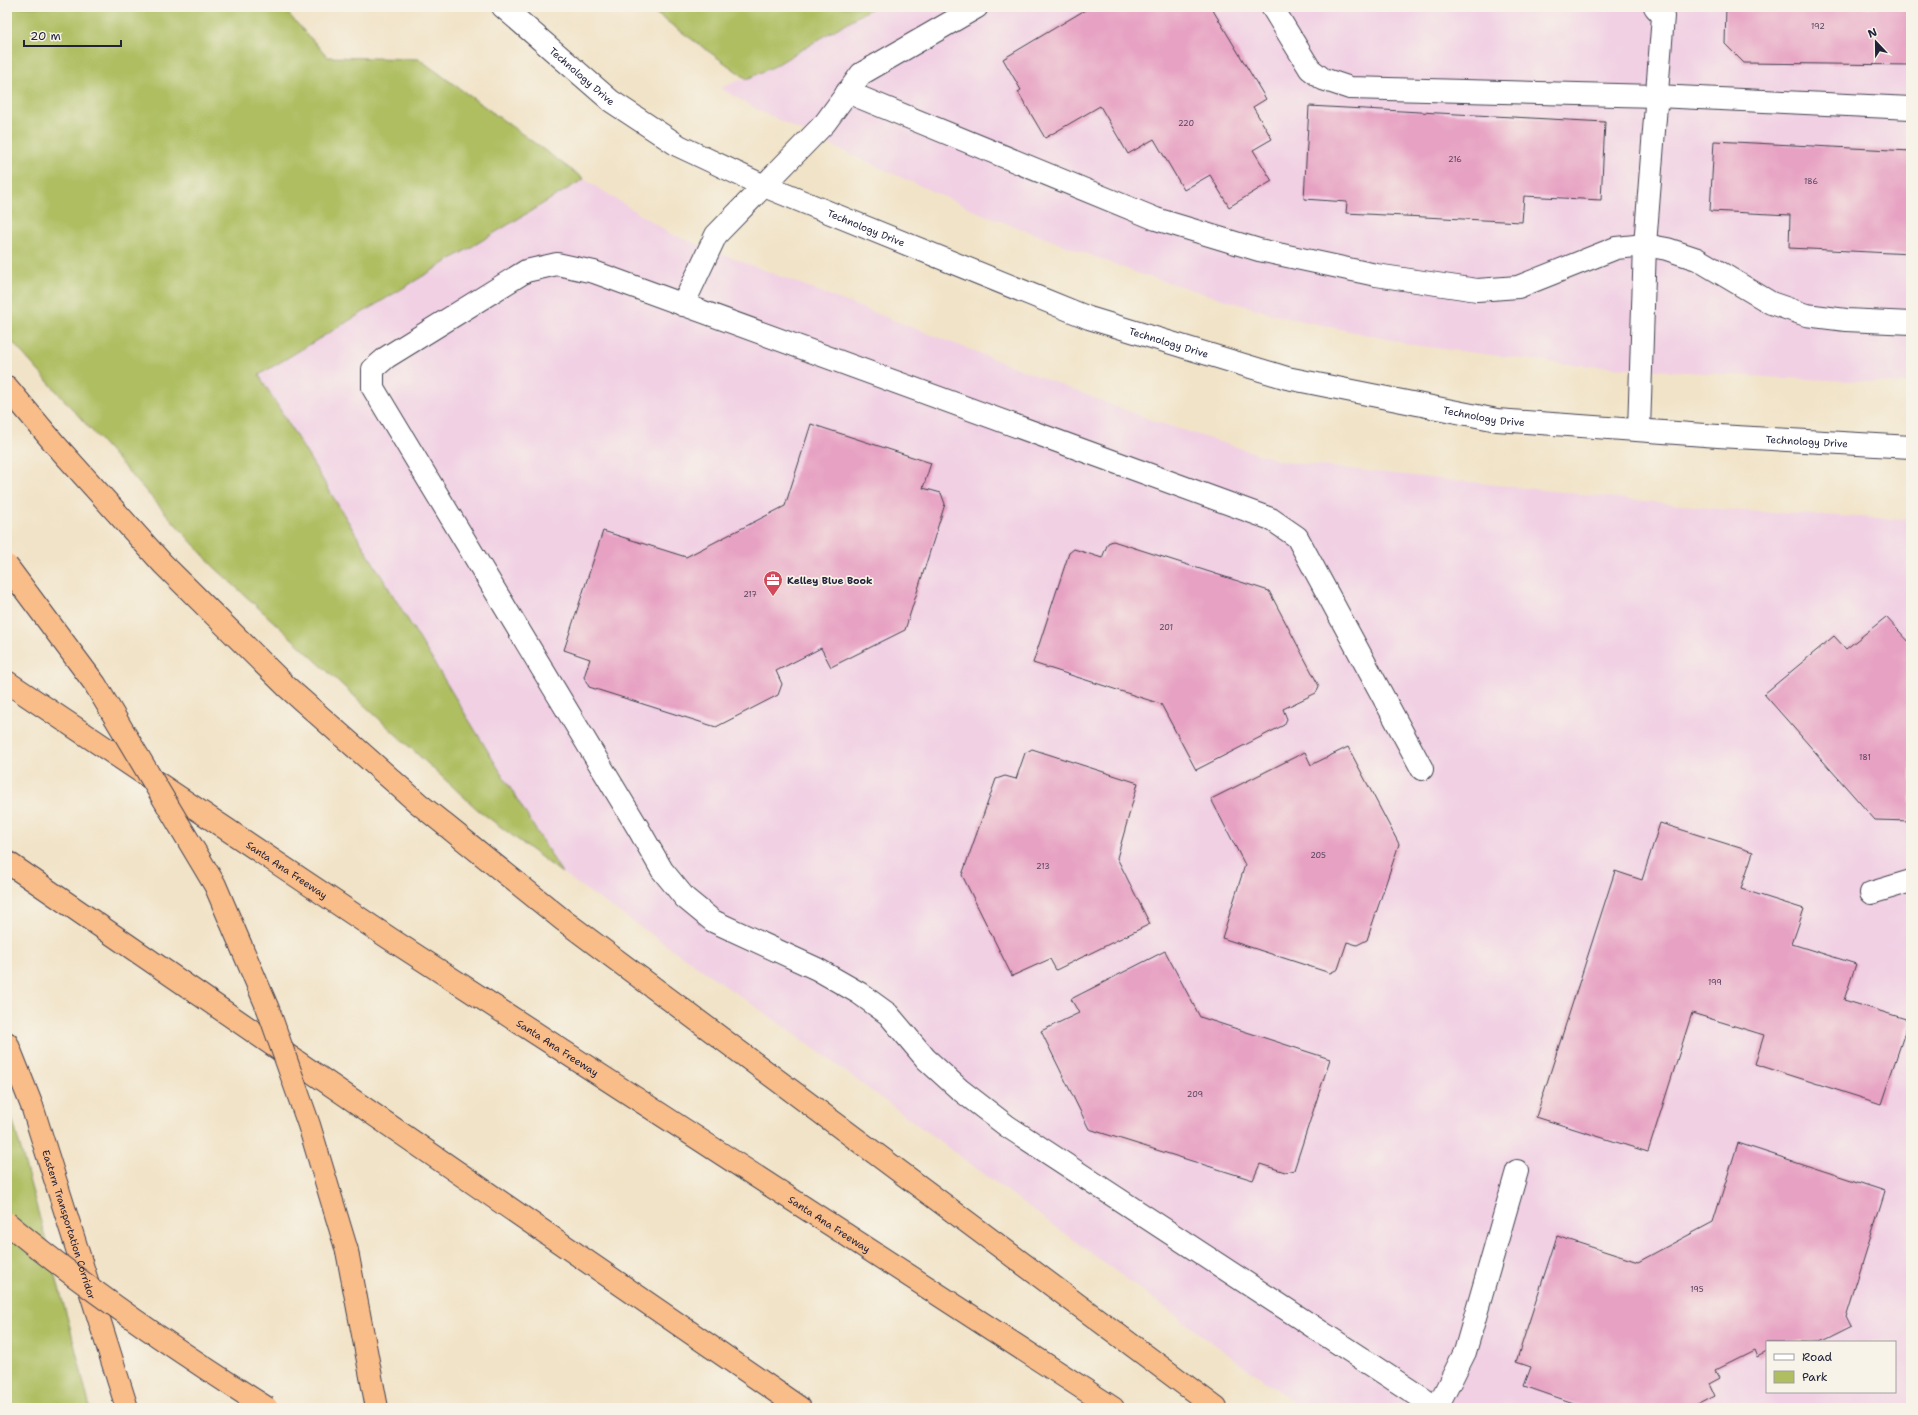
<svg xmlns="http://www.w3.org/2000/svg" width="1918" height="1415" font-family="'Shantell Sans',sans-serif">
  <rect width="100%" height="100%" fill="#f7f3e8"/>
  <filter id="ink" filterUnits="userSpaceOnUse"><feTurbulence type="fractalNoise" baseFrequency=".025" numOctaves="2"/><feDisplacementMap in="SourceGraphic" scale="8" xChannelSelector="R" yChannelSelector="G"/><feConvolveMatrix kernelMatrix="1 2 1 2 8 2 1 2 1" color-interpolation-filters="sRGB"/></filter>
  <filter id="wash" filterUnits="userSpaceOnUse"><feTurbulence type="fractalNoise" baseFrequency=".012" numOctaves="4" result="noise"/><feDisplacementMap in="SourceGraphic" scale="16" xChannelSelector="R" yChannelSelector="G"/><feGaussianBlur stdDeviation="0.9" result="paint"/><feColorMatrix in="noise" values="0 0 0 0 0 0 0 0 0 0 0 0 0 0 0 0 0 1.4 0 .05"/><feComposite in="paint" operator="in"/></filter>
  <g filter="url(#wash)">
    <rect width="100%" height="100%" fill="#f1e3c7"/>
    <!-- built -->
    <g fill="#f1d0e4" fill-rule="evenodd">
      <polygon points="873,7 1911,7 1911,384 1765,377 1565,364 1420,346 1279,316 1140,274 987,216 856,157 758,110 720,88 773,67"/>
      <path d="M584,179L671,234L1154,421L1284,462L1729,510L1911,520V1408H1301L789,1030L562,873L259,375ZM1767,1342H1895V1392H1767Z"/>
    </g>
    <!-- green -->
    <g fill="#aebe61" stroke="#68704e">
      <polygon points="7,7 282,7 328,57 419,59 584,179 259,375 562,873 477,809 213,566 7,336"/>
      <polygon points="647,7 873,7 773,67 747,79"/>
      <polygon points="11,1114 71,1331 90,1408 7,1408 7,1117"/>
    </g>
    <g id="blocks">
      <!-- building -->
      <g fill="#e7a2c3">
        <polygon points="1090,7 1211,7 1266,99 1253,107 1272,139 1253,150 1272,181 1229,207 1210,175 1184,190 1154,139 1128,154 1100,106 1045,138 1018,92 1021,90 1003,59"/>
        <polygon points="1726,7 1911,7 1911,65 1744,63 1725,44"/>
        <polygon points="1309,106 1605,122 1601,200 1524,196 1522,222 1346,213 1347,202 1304,199"/>
        <polygon points="1714,141 1911,151 1911,254 1789,248 1790,215 1710,211"/>
        <polygon points="811,424 931,463 923,488 941,493 945,504 905,630 831,667 821,648 776,671 782,684 778,695 716,727 589,687 584,677 590,659 564,650 603,531 686,557 785,506"/>
        <polygon points="1113,541 1269,591 1319,686 1316,693 1283,709 1287,719 1284,725 1196,770 1161,704 1033,663 1069,553 1074,549 1102,558 1108,543"/>
        <polygon points="1886,617 1911,644 1911,821 1875,820 1764,694 1834,636 1846,649"/>
        <polygon points="1348,747 1399,844 1367,940 1357,945 1347,942 1338,969 1330,973 1222,938 1245,865 1211,799 1305,752 1311,765"/>
        <polygon points="1032,749 1138,783 1117,858 1150,924 1056,970 1050,959 1012,976 962,875 996,779 1005,776 1016,779 1025,753"/>
        <polygon points="1660,823 1753,852 1741,889 1804,909 1792,944 1856,964 1844,1000 1909,1020 1881,1104 1755,1064 1764,1035 1692,1013 1648,1152 1536,1117 1615,871 1642,880"/>
        <polygon points="1165,951 1200,1017 1330,1059 1294,1170 1285,1172 1260,1164 1253,1180 1089,1129 1041,1031 1079,1013 1071,999"/>
        <polygon points="1738,1143 1885,1191 1846,1316 1851,1326 1819,1342 1767,1342 1767,1352 1757,1357 1754,1350 1716,1369 1720,1376 1709,1382 1715,1395 1690,1408 1588,1408 1524,1386 1531,1367 1516,1362 1557,1236 1638,1262 1713,1222"/>
      </g>
    </g>
  </g>
  <g filter="url(#ink)">
    <use href="#blocks" fill-opacity="0" stroke="#413f50" stroke-width="1"/>
    <g fill="none" stroke-linecap="round" stroke-linejoin="round">
      <defs>
        <g id="minor">
          <path id="s1" d="M503,7L611,101L679,146L764,186L1089,318L1287,378L1497,420L1718,436L1911,447"/>
          <polyline points="1272,7 1310,69 1323,79 1350,88 1656,96 1911,108"/>
          <polyline points="847,92 1156,219 1259,250 1376,275 1477,290 1518,287 1616,248 1645,245 1667,249 1697,259 1771,303 1806,315 1846,320 1911,323"/>
          <polyline points="683,305 716,235 825,123 861,74 977,7"/>
          <polyline points="1639,430 1645,245 1663,16 1655,7"/>
          <polyline points="1422,769 1297,537 1271,519 594,272 557,264 526,271 387,357 373,369 373,388 638,828 662,870 685,898 713,921 817,969 859,993 888,1014 926,1059 959,1089 1007,1126 1437,1408"/>
          <polyline points="1871,893 1911,881"/>
          <polyline points="1437,1408 1465,1352 1517,1171"/>
        </g>
        <g id="highway">
          <polyline points="7,387 54,443 163,564 287,687 418,803 563,920 1216,1408"/>
          <path id="s2" d="M7,682L389,938L1113,1408"/>
          <polyline points="7,862 800,1408"/>
          <path id="s3" d="M7,1043L32,1106L127,1408"/>
          <polyline points="347,1251 377,1408"/>
        </g>
      </defs>
      <!-- minor casing -->
      <use href="#minor" stroke="#413f50" stroke-width="24"/>
      <!-- highway casing -->
      <use href="#highway" stroke="#413f50" stroke-width="24"/>
      <!-- minor -->
      <use href="#minor" stroke="#fff" stroke-width="22"/>
      <!-- highway -->
      <use href="#highway" stroke="#f9bd89" stroke-width="22"/>
      <defs>
        <g id="highway-bridge">
          <polyline points="7,566 95,684 215,885 268,1009 309,1125 347,1251"/>
          <path d="M7,1223C89,1291 177,1351 267,1408"/>
        </g>
      </defs>
      <!-- highway-bridge casing -->
      <use href="#highway-bridge" stroke="#413f50" stroke-width="24" stroke-linecap="butt"/>
      <!-- highway-bridge -->
      <use href="#highway-bridge" stroke="#f9bd89" stroke-width="22"/>
    </g>
  </g>
  <!-- icons -->
  <defs>
    <symbol id="office-pin" viewBox="-11 -11 22 30"><path d="M0 17L-7.5 6A9.5 9.5 0 1 1 7.5 6Z" fill="#d1495b" stroke="#f7f3e8"/><path d="M-6-3h4V-5.5h4V-3h4V5H-6ZM-1-4.5V-3h2v-1.5ZM-6 0V1H6V0Z" fill="#fff"/></symbol>
  </defs>
  <g fill-rule="evenodd">
    <use href="#office-pin" x="762" y="569" width="22" height="30"/>
  </g>
  <g text-anchor="middle" stroke-width="3.5" stroke-linejoin="round" paint-order="stroke">
    <!-- number labels -->
    <g font-size="8" fill="#53425d">
      <text x="1818" y="29">192</text>
      <text x="1186" y="126">220</text>
      <text x="1455" y="162">216</text>
      <text x="1811" y="184">186</text>
      <text x="750" y="597">217</text>
      <text x="1166" y="630">201</text>
      <text x="1865" y="760">181</text>
      <text x="1318" y="858">205</text>
      <text x="1043" y="869">213</text>
      <text x="1715" y="985">199</text>
      <text x="1195" y="1097">209</text>
      <text x="1697" y="1292">195</text>
    </g>
    <!-- street labels -->
    <g font-size="10" fill="#22223b" stroke="#f7f3e8">
      <text dy="4" stroke="none"><textPath href="#s1" startOffset="105">Technology Drive</textPath></text>
      <text dy="4" stroke="none"><textPath href="#s1" startOffset="429">Technology Drive</textPath></text>
      <text dy="4" stroke="none"><textPath href="#s1" startOffset="753">Technology Drive</textPath></text>
      <text dy="4" stroke="none"><textPath href="#s1" startOffset="1077">Technology Drive</textPath></text>
      <text dy="4" stroke="none"><textPath href="#s1" startOffset="1401">Technology Drive</textPath></text>
      <text dy="4" stroke="none"><textPath href="#s2" startOffset="337">Santa Ana Freeway</textPath></text>
      <text dy="4" stroke="none"><textPath href="#s2" startOffset="661">Santa Ana Freeway</textPath></text>
      <text dy="4" stroke="none"><textPath href="#s2" startOffset="985">Santa Ana Freeway</textPath></text>
      <text dy="4" stroke="none"><textPath href="#s3" startOffset="192">Eastern Transportation Corridor</textPath></text>
    </g>
    <!-- poi labels -->
    <g font-size="10" font-weight="bold" fill="#22223b" stroke="#f7f3e8" text-anchor="start">
      <text x="787" y="584">Kelley Blue Book</text>
    </g>
  </g>
  <!-- margin -->
  <rect width="1918" height="1415" fill="none" stroke="#f7f3e8" stroke-width="24"/>
  <!-- legend -->
  <rect x="1766" y="1341" width="130" height="52" fill="#f7f3e8" stroke="#a29fa3"/>
  <rect x="1774" y="1354" width="20" height="6" fill="#ffffff" stroke="#a29fa3"/>
  <text x="1802" y="1361" font-size="12" fill="#22223b">Road</text>
  <rect x="1774" y="1371" width="20" height="12" fill="#aebe61" stroke="#a29fa3"/>
  <text x="1802" y="1381" font-size="12" fill="#22223b">Park</text>
  <!-- north arrow -->
  <g transform="translate(1876 42) rotate(338)" stroke="#f7f3e8" stroke-width="3" paint-order="stroke">
  <path d="M0-3L7 15L0 10L-7 15Z" fill="#22223b"/>
  <text y="-6" font-size="11" font-weight="bold" text-anchor="middle" fill="#22223b">N</text>
  </g>
  <!-- scale -->
  <path d="M24 40v6h97v-6" fill="none" stroke="#22223b" stroke-width="2"/>
  <text x="30" y="40" font-size="12" fill="#22223b" stroke="#f7f3e8" stroke-width="3" paint-order="stroke">20 m</text>
</svg>
